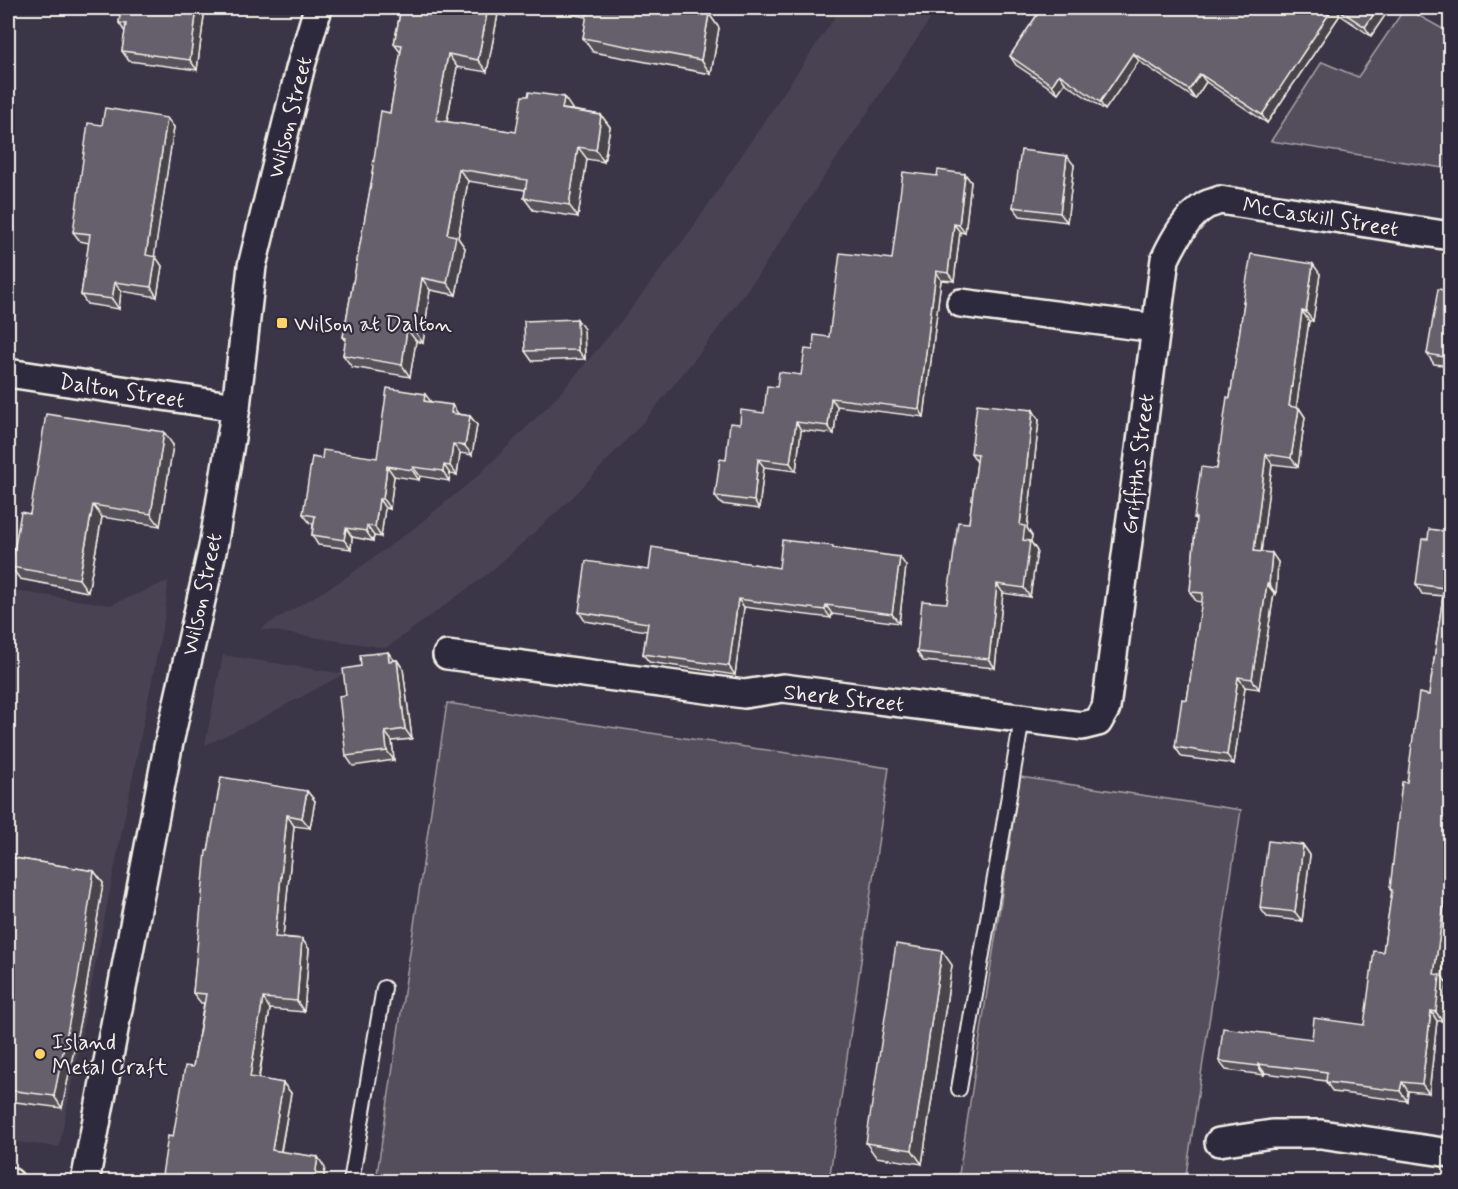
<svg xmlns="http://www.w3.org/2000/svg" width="1458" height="1189" font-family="Mynerve,sans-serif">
  <rect width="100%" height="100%" fill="#3b3647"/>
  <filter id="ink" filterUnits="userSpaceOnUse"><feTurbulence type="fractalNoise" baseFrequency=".0167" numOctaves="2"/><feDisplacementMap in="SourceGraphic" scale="12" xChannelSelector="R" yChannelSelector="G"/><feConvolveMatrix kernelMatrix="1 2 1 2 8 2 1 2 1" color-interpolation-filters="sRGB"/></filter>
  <g filter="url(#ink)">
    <!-- built -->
    <g fill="#484352">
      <polygon points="841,8 938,8 755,279 702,350 646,419 571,499 489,573 386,648 260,629 344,579 413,529 479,475 558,396 624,318 694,226"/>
      <polygon points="168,581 165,614 59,1147 8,1141 8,590 111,605"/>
      <polygon points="223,655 344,674 252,723 205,745"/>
    </g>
    <!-- green -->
    <g fill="#534e5c" stroke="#a4a0a2" stroke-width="1.5">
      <polygon points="1405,8 1450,33 1450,169 1271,141 1322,62 1358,77"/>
      <polygon points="447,703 889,768 829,1181 376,1181"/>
      <polygon points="1020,777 1241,810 1185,1181 958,1181"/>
    </g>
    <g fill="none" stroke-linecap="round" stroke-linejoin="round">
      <defs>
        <g id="lane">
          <polyline points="959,1089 1022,719"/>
          <polyline points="351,1182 384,988"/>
        </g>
        <g id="street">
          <polyline points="961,303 1155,328"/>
          <polyline points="8,373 236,407"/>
          <path d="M447,655L744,694L783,688L1082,726L1098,722L1106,708L1165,259C1174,240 1187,216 1206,205C1210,203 1216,202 1220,200L1450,236"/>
          <polyline points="1219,1142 1272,1134 1321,1134 1450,1153"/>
          <polyline points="8,1181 10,1182"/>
          <polyline points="85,1182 168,747 213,547 236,407 252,266 300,69 318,8"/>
        </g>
      </defs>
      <!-- lane casing -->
      <use href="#lane" stroke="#f4f1e8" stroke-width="18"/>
      <!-- street casing -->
      <use href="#street" stroke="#f4f1e8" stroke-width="32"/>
      <!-- lane -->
      <use href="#lane" stroke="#2f2a3d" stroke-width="14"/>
      <!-- street -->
      <use href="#street" stroke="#2f2a3d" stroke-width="27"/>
    </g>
    <!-- wall -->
    <g fill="#57535d" stroke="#f4f1e8" stroke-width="1.5">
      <polygon points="121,8 205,8 197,70 129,61 122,51 125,32 119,23"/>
      <polygon points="401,8 506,8 505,16 498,14 487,72 457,67 447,122 516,132 573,110 601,115 610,127 604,162 587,159 578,217 533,210 524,198 525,190 468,181 458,238 465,248 456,295 430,290 423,343 416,341 410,377 352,367 343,355 346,341 343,337 373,175 372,173 390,113 401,53 394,44"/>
      <polygon points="570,8 702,8 702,12 709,14 719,28 711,74 593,52 583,38 587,17 575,15"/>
      <polygon points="1031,8 1390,8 1371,36 1340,15 1267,123 1206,82 1195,99 1139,61 1105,110 1065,83 1058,93 1016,65 1010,56 1039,12"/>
      <polygon points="102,125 174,127 154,256 162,266 157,297 121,291 119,309 87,304 81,295 89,243 80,241 73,232"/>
      <polygon points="1074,165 1067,222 1020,216 1013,207"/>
      <polygon points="965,174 971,182 965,233 960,232 954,281 941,280 924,417 837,406 834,434 801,430 796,471 764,467 759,509 721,504 715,496 726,460 740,424 764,413 777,387 801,375 813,350 829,337 892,259"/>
      <polygon points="1320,274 1313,321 1309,321 1296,407 1299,408 1305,417 1298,467 1272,464 1261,552 1278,562 1276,594 1274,593 1259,689 1245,687 1234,764 1182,757 1175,747 1187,700 1202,602 1196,601 1190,592 1196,520 1194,518 1217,469 1230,398 1244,303 1243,302"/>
      <polygon points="1450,291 1450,366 1434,364 1427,354"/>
      <polygon points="584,329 585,359 532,361 525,351"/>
      <polygon points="1450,391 1450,452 1444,443"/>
      <polygon points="431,402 459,414 470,416 477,425 472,455 460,453 457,475 450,474 449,481 420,476 419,480 394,476 390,509 385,508 381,537 374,536 373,541 352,537 351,549 318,545 312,535 313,524 310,523 303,514 322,459 377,458"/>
      <polygon points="1039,420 1027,528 1032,536 1031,542 1037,551 1030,597 1003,593 995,668 923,661 917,652 947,603 969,523 977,462 971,453"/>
      <polygon points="173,445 160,526 102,517 88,592 20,579 11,567 30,514"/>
      <polygon points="1450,532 1450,915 1442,976 1447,984 1442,1021 1437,1021 1429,1093 1408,1091 1407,1101 1333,1092 1326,1082 1326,1081 1265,1073 1264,1075 1226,1070 1219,1061 1312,1039 1364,1025 1383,952 1392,892 1390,889 1407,782 1429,695 1443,596 1422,594 1416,584 1428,539"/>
      <polygon points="835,549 906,566 899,623 832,614 831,618 744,607 735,675 649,662 643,654 647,631 585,621 579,612 649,570 689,553 690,555 779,568"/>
      <polygon points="388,652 394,660 397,660 403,669 412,739 392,741 394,760 353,766 346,756 346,695 361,666"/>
      <polygon points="307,791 315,801 310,828 294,826 283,937 302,939 309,949 304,1012 270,1009 259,1079 283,1083 291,1093 281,1152 325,1168 173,1137 193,1067 204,1003 201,1003 193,993 208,851"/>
      <polygon points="1303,845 1310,855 1302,921 1267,917 1260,908"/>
      <polygon points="8,857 94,871 103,883 85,996 62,1108 8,1101"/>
      <polygon points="952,965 922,1164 876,1157 866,1143"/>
    </g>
    <!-- shaded-wall -->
    <g fill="#47444c" stroke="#f4f1e8" stroke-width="1.5">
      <polygon points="197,8 205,8 197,70 190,60"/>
      <polygon points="488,8 493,8 498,14 487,72 478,60"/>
      <polygon points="499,8 506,8 505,16"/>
      <polygon points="690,8 702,8 699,24 690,10"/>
      <polygon points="1333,8 1335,8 1340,15 1267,123 1262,115"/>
      <polygon points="1378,8 1390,8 1371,36 1365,27"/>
      <polygon points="709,14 719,28 711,74 701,60"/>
      <polygon points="1133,53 1139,61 1105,110 1100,102"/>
      <polygon points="448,54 457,67 445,132 436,120"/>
      <polygon points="1059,74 1065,83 1058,93 1052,85"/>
      <polygon points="1200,74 1206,82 1195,99 1189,90"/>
      <polygon points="564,97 573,110 562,109"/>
      <polygon points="601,115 610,127 604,162 596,150"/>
      <polygon points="167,118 174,127 153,265 146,255"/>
      <polygon points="578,147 587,159 578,217 569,205"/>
      <polygon points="1067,156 1074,165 1067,222 1060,213"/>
      <polygon points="459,169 468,181 458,238 465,248 456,295 447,283 447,234"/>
      <polygon points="965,174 971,182 965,233 959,225"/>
      <polygon points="954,224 960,232 954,281 948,273"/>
      <polygon points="156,257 162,266 157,297 151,287"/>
      <polygon points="1313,264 1320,274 1313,321 1306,312"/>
      <polygon points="936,271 941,280 924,417 919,409"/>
      <polygon points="422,278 430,290 423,343 414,330"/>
      <polygon points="115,282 121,291 119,309 112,299"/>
      <polygon points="1302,311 1309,321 1295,416 1289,406"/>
      <polygon points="577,319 584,329 585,359 578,350"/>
      <polygon points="407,329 416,341 410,377 402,365"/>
      <polygon points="425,394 432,403 424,401"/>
      <polygon points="831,398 837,406 834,434 828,426"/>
      <polygon points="452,405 459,415 451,413"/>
      <polygon points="1299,408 1305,417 1298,467 1291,458"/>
      <polygon points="1033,410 1039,420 1027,528 1032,536 1031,542 1037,551 1030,597 1024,588 1023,540 1020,525"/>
      <polygon points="470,416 477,425 472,455 465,446"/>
      <polygon points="796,422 801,430 796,471 790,463"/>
      <polygon points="164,432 173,445 160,526 151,514"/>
      <polygon points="453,444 460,453 457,475 450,466"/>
      <polygon points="1266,454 1272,464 1260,561 1254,551"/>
      <polygon points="758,459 764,467 759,509 754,501"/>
      <polygon points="444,465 450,474 449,481 443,471"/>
      <polygon points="387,466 394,476 390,509 383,499"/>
      <polygon points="413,467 420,476 419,480 412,470"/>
      <polygon points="379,499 385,508 381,537 375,527"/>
      <polygon points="93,505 102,517 88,592 79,579"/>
      <polygon points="367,526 374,536 373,541 366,531"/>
      <polygon points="346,528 352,537 351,549 344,540"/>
      <polygon points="1272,553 1278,562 1276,594 1269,584"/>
      <polygon points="900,557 906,566 899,623 892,614"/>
      <polygon points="997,584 1003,593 995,668 989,659"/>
      <polygon points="1267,584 1274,593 1259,689 1252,679"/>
      <polygon points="738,599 744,607 735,675 729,666"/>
      <polygon points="826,605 832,614 831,618 825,610"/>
      <polygon points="388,652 394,661 389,661"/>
      <polygon points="397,660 403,669 412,739 405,729"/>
      <polygon points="1238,677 1245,687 1234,764 1227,755"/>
      <polygon points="385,732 392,741 394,760 387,751"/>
      <polygon points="307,791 315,801 310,828 302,818"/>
      <polygon points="287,815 294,826 282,947 275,937"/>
      <polygon points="1303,845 1310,855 1302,921 1295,912"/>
      <polygon points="94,871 103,883 85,996 62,1108 54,1096"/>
      <polygon points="1444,905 1450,915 1442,976 1447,984 1442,1021 1436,1012 1434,974"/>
      <polygon points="302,939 309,949 304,1012 297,1001"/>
      <polygon points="942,951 952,965 922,1164 912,1150"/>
      <polygon points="263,998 270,1009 257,1087 250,1077"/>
      <polygon points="1431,1011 1437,1021 1429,1093 1422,1084"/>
      <polygon points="1258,1064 1265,1073 1264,1075 1258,1066"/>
      <polygon points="1402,1082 1408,1091 1407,1101 1400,1091"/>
      <polygon points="283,1083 291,1093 279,1161 272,1150"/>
      <polygon points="318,1157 325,1168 323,1182 314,1182"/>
    </g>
    <!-- building -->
    <g fill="#65616c" stroke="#f4f1e8" stroke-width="1.5">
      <polygon points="121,8 197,8 190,60 122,51 126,24 119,23"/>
      <polygon points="401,8 488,8 478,60 448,54 436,120 516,132 522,96 528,96 529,92 564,97 562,109 601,115 596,150 578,147 569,205 524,198 527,180 459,169 447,234 456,236 447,283 422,278 414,330 407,329 402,365 343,355 346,338 343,337 373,173 372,173 381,111 390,113 402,45 394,44"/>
      <polygon points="588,8 690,8 690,10 709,14 701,60 583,38"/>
      <polygon points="1038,8 1333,8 1262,115 1200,74 1189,90 1133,53 1100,102 1059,74 1052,85 1010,56 1041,9"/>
      <polygon points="1336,8 1378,8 1365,27"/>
      <polygon points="105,108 167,118 146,255 156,257 151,287 115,282 112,299 81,295 90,234 73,232 88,123 102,125"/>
      <polygon points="1021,150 1067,156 1060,213 1013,207"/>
      <polygon points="938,170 965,174 959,225 954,224 948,273 936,271 919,409 831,398 828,426 796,422 790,463 758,459 754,501 715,496 720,459 726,460 730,423 740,424 741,410 764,413 767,386 777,387 779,372 801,375 805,349 813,350 814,335 829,337 840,253 892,259 903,172 937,176"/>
      <polygon points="1251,254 1313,264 1306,312 1302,311 1289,406 1299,408 1291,458 1266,454 1254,551 1272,553 1269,584 1267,584 1252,679 1238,677 1227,755 1175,747 1182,699 1187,700 1203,593 1190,592 1196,518 1194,518 1201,467 1217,469 1227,397 1230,398 1244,302 1243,302"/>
      <polygon points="1438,289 1450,291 1450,358 1427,354"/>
      <polygon points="577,319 578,350 525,351 524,321"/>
      <polygon points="387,388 425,394 424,401 452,405 451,413 470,416 465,446 453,444 450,466 444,465 443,471 413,467 412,470 387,466 383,499 379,499 375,527 367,526 366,531 346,528 344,540 312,535 315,516 303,514 312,457 322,459 323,450 377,458"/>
      <polygon points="1450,391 1450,444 1444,443"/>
      <polygon points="977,404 1033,410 1020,525 1025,526 1023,540 1030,541 1024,588 997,584 989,659 917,652 922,601 947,603 958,522 969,523 978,454 971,453"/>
      <polygon points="46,414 164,432 151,514 93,505 79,579 11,567 21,512 30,514"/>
      <polygon points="1429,529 1450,532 1450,906 1444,905 1434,974 1440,975 1436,1012 1431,1011 1422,1084 1402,1082 1400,1091 1326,1082 1327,1072 1258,1064 1258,1066 1219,1061 1223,1028 1312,1039 1314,1018 1364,1025 1374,951 1383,952 1392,890 1390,889 1402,782 1407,782 1419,693 1429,695 1444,588 1416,584 1422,539 1428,539"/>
      <polygon points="782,540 833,546 833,548 900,557 892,614 826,605 825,610 738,599 729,666 643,654 648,623 579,612 586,561 649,570 652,547 689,553 689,554 779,568"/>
      <polygon points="388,652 389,661 397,660 405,729 385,732 387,751 346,756 339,696 346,695 343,669 361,666 360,655"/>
      <polygon points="221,777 307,791 302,818 287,815 275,937 302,939 297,1001 263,998 250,1077 283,1083 272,1150 318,1157 314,1182 161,1182 168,1136 173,1137 185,1066 193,1067 206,994 193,993 206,851 208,851"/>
      <polygon points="1268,841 1303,845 1295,912 1260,908"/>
      <polygon points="8,857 94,871 77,984 54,1096 8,1090"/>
      <polygon points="896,944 942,951 912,1150 866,1143"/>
    </g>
  </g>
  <!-- markers -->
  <g fill="#ffd166" stroke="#2f2a3d" stroke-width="2">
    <rect x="276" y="317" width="12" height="12" rx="3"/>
    <circle cx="40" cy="1054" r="6"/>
  </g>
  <g text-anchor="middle" stroke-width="4.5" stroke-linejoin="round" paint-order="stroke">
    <!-- street labels -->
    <g font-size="22" fill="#f4f1e8" stroke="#2f2a3d">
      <text transform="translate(289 117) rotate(-76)" y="8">Wilson Street</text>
      <text transform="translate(1321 216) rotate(9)" y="8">McCaskill Street</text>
      <text transform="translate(122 390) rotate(9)" y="8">Dalton Street</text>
      <text transform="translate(1137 464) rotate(-83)" y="8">Griffiths Street</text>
      <text transform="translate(201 594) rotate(-78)" y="8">Wilson Street</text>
      <text transform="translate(844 697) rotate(6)" y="8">Sherk Street</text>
    </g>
    <!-- poi labels -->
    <g font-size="22" fill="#f4f1e8" stroke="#2f2a3d" text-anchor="start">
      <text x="294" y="331">Wilson at Dalton</text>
      <text x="52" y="1049">Island<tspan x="52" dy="25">Metal Craft</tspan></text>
    </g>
  </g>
  <!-- margin -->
  <rect width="1458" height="1189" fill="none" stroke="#2f2a3d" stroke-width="30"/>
  <rect x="15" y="15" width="1428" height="1159" fill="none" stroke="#f4f1e8" stroke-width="2" filter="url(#ink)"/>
</svg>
